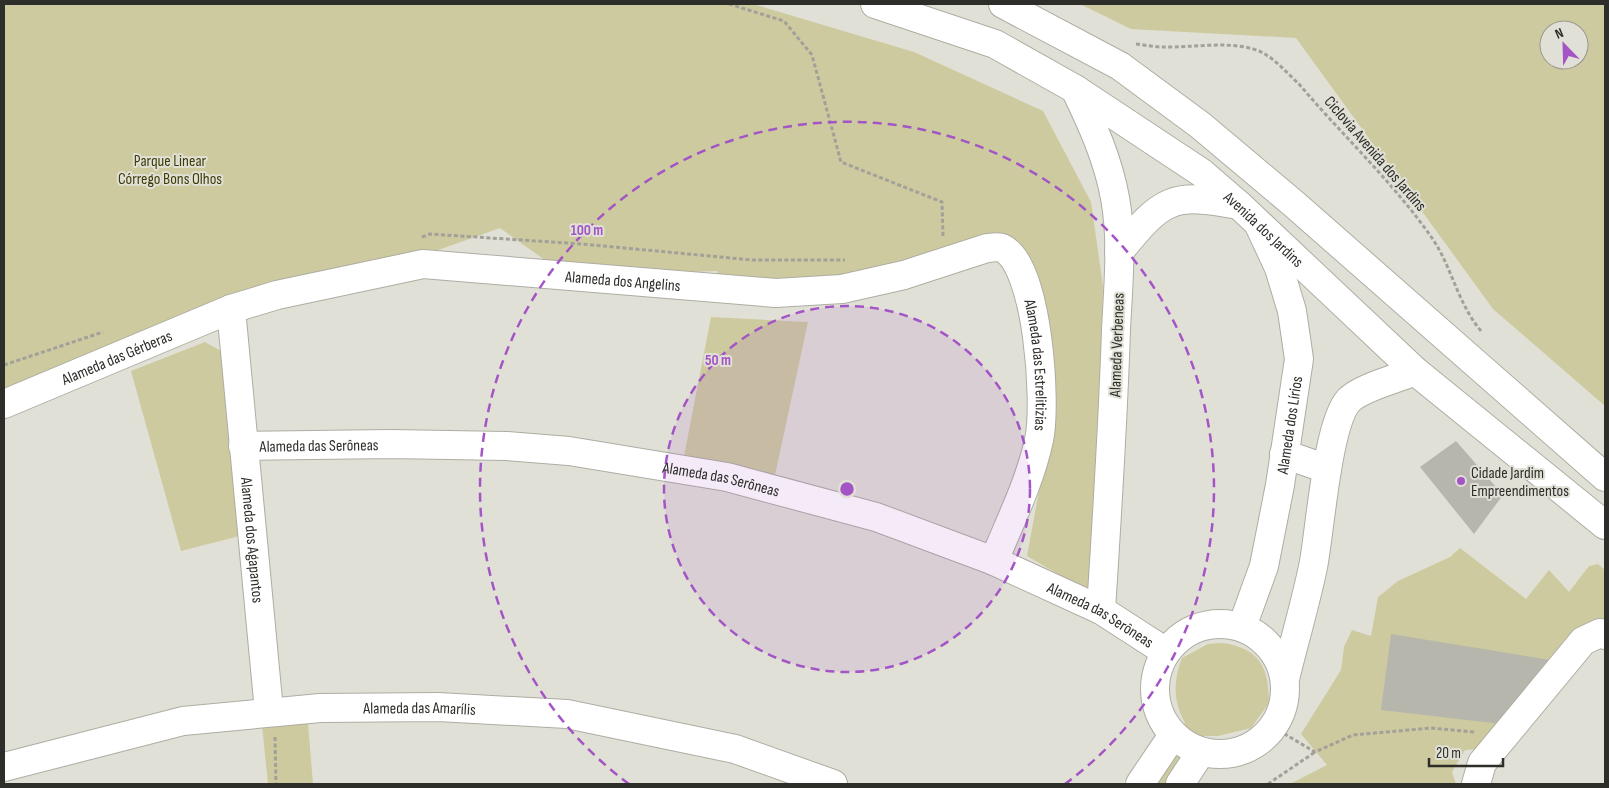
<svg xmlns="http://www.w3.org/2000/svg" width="1609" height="788" font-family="'Sofia Sans Condensed',sans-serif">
  <rect width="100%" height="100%" fill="#e1e0d6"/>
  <!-- green -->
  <g fill="#cdca9f" fill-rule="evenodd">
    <polygon points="4,4 753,4 914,52 1043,111 1091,202 1103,286 1094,595 1027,556 1053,415 1031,265 1019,241 850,282 719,279 717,271 659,273 549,263 500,228 4,405"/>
    <path d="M1080,4H1605V406L1493,309L1296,38L1131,29ZM1549,30H1579V60H1549Z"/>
    <polygon points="711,317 808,322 772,489 684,456"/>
    <polygon points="205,342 221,351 251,533 181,551 131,371"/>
    <polygon points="1460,548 1526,599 1549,570 1569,592 1589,566 1598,564 1605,570 1605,621 1481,749 1465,750 1452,772 1456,784 1290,784 1327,765 1301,734 1341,670 1344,647 1352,630 1371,636 1378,597 1398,581 1450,557"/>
    <path d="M1222,643C1260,648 1269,668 1269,703L1251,728L1218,736H1201L1170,784H1147L1185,723C1173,701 1173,681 1182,658L1208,644Z"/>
    <polygon points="308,724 313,784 268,784 262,725"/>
  </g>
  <!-- building -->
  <g fill="#b7b6ac">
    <polygon points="1456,441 1503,495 1474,534 1420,467"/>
    <polygon points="1391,634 1550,660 1501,724 1381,710"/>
  </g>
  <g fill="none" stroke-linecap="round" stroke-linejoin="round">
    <defs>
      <g id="minor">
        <path d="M1075,89C1092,124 1108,159 1115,198C1123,241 1118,287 1116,330C1113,424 1107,517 1101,610"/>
        <path d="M1119,252C1162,199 1171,192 1239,205"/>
        <path id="s1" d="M231,309L269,711"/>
        <path id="s2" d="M4,404L231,309L277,295L423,264L776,293L842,289L904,275L987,248C991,248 998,246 1002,248C1038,264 1047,404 1039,440C1030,482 1010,521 994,561"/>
        <path id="s3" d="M243,446L391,444L506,446L569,451L727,477L876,517L994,561L1101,610L1166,652"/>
        <polyline points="1284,454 1327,469"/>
        <circle cx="1220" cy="689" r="65"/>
        <path id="s4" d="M1242,627L1264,566L1280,485L1299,359L1292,311L1279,268L1259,225"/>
        <path d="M1285,679C1294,642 1305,605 1313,567C1320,533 1327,423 1349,400C1362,387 1397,379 1415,371"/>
        <path id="s5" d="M4,767L183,721L320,708L438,707L567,714L735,749L833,784"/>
        <polyline points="1140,784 1173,735"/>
        <polyline points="1180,784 1201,752"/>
        <polyline points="1476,784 1482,763 1583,641 1600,633 1605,635"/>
      </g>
      <g id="major">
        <path id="s6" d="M875,4L995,44L1075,89L1202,173L1239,205L1415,371L1605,525"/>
        <polyline points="1003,4 1120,66 1200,125 1294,204 1605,477"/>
      </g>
    </defs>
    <!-- minor casing -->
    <use href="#minor" stroke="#aeada3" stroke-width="30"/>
    <!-- major casing -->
    <use href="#major" stroke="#aeada3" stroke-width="30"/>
    <!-- path -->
    <g stroke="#a2a199" stroke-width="3" stroke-dasharray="4 2.5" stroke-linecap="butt">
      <polyline points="729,4 784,21 812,55 841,162 942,202 943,236"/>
      <path d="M1136,44C1145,45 1154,47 1163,47C1192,48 1237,39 1263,53C1276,60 1288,74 1299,84C1342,135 1393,182 1432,238C1452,267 1458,305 1482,332"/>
      <polyline points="422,237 430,234 582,244 752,260 845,260"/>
      <polyline points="4,365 103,332"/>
      <polyline points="1273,727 1315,752 1353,735 1431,728 1474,732"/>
      <polyline points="275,737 276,784"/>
      <polyline points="1268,784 1315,752"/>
    </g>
    <!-- minor -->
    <use href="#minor" stroke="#fff" stroke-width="28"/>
    <!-- major -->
    <use href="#major" stroke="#fff" stroke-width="28"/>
  </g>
  <!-- distance rings -->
  <circle cx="847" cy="489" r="183" fill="#a355c6" fill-opacity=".12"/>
  <g fill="none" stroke="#a355c6" stroke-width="2.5" stroke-dasharray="9 6">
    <circle cx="847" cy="489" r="183"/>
    <path d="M629 784A367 367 0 1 1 1065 784"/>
  </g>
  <!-- markers -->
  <circle fill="#a355c6" stroke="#e1e0d6" stroke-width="2" cx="1461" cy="481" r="5"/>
  <g text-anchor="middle" stroke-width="4" stroke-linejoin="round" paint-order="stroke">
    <!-- street labels -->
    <g font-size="16" fill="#2d2d29" stroke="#e1e0d6">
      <text transform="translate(1376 153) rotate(49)" y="6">Ciclovia Avenida dos Jardins</text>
      <text dy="6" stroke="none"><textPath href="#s6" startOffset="454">Avenida dos Jardins</textPath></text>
      <text dy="6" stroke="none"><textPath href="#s2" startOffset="644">Alameda dos Angelins</textPath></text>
      <text transform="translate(1116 345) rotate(-88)" y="6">Alameda Verbeneas</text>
      <text dy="6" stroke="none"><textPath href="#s2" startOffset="122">Alameda das Gérberas</textPath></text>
      <text dy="6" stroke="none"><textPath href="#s2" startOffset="1156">Alameda das Estrelitizias</textPath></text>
      <text dy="6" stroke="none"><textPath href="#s4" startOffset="208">Alameda dos Lírios</textPath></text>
      <text dy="6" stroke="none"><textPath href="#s3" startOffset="76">Alameda das Serôneas</textPath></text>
      <text dy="6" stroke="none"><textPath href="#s3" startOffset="481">Alameda das Serôneas</textPath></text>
      <text dy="6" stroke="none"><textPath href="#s1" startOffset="232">Alameda dos Agapantos</textPath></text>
      <text dy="6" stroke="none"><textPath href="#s3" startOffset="886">Alameda das Serôneas</textPath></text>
      <text dy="6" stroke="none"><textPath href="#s5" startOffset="422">Alameda das Amarílis</textPath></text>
    </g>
    <!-- park labels -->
    <g font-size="16" fill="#3f3b07" stroke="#e1e0d6">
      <text x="170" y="166">Parque Linear<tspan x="170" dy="18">Córrego Bons Olhos</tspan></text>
    </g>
    <!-- poi labels -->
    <g font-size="16" fill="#2d2d29" stroke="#e1e0d6" text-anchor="start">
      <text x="1471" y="478">Cidade Jardim<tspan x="1471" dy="18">Empreendimentos</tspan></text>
    </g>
  </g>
  <circle cx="847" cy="489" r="8" fill="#a355c6" stroke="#e1e0d6" stroke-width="2.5"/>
  <g font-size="15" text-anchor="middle" font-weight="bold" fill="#a355c6" stroke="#e1e0d6" stroke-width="4" stroke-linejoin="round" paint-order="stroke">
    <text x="587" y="235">100 m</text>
    <text x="718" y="365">50 m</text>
  </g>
  <!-- border -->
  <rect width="1609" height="788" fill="none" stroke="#2d2d29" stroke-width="10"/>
  <!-- north arrow -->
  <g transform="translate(1564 45) rotate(337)"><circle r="24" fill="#e1e0d6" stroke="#999891"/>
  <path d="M0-4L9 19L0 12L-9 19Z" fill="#a355c6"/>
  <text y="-8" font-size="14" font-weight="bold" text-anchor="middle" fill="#2d2d29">N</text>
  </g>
  <!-- scale -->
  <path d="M1429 758v8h74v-8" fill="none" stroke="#2d2d29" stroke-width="2.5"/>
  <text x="1436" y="758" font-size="15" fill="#2d2d29" stroke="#e1e0d6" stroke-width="4" paint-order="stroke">20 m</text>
</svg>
